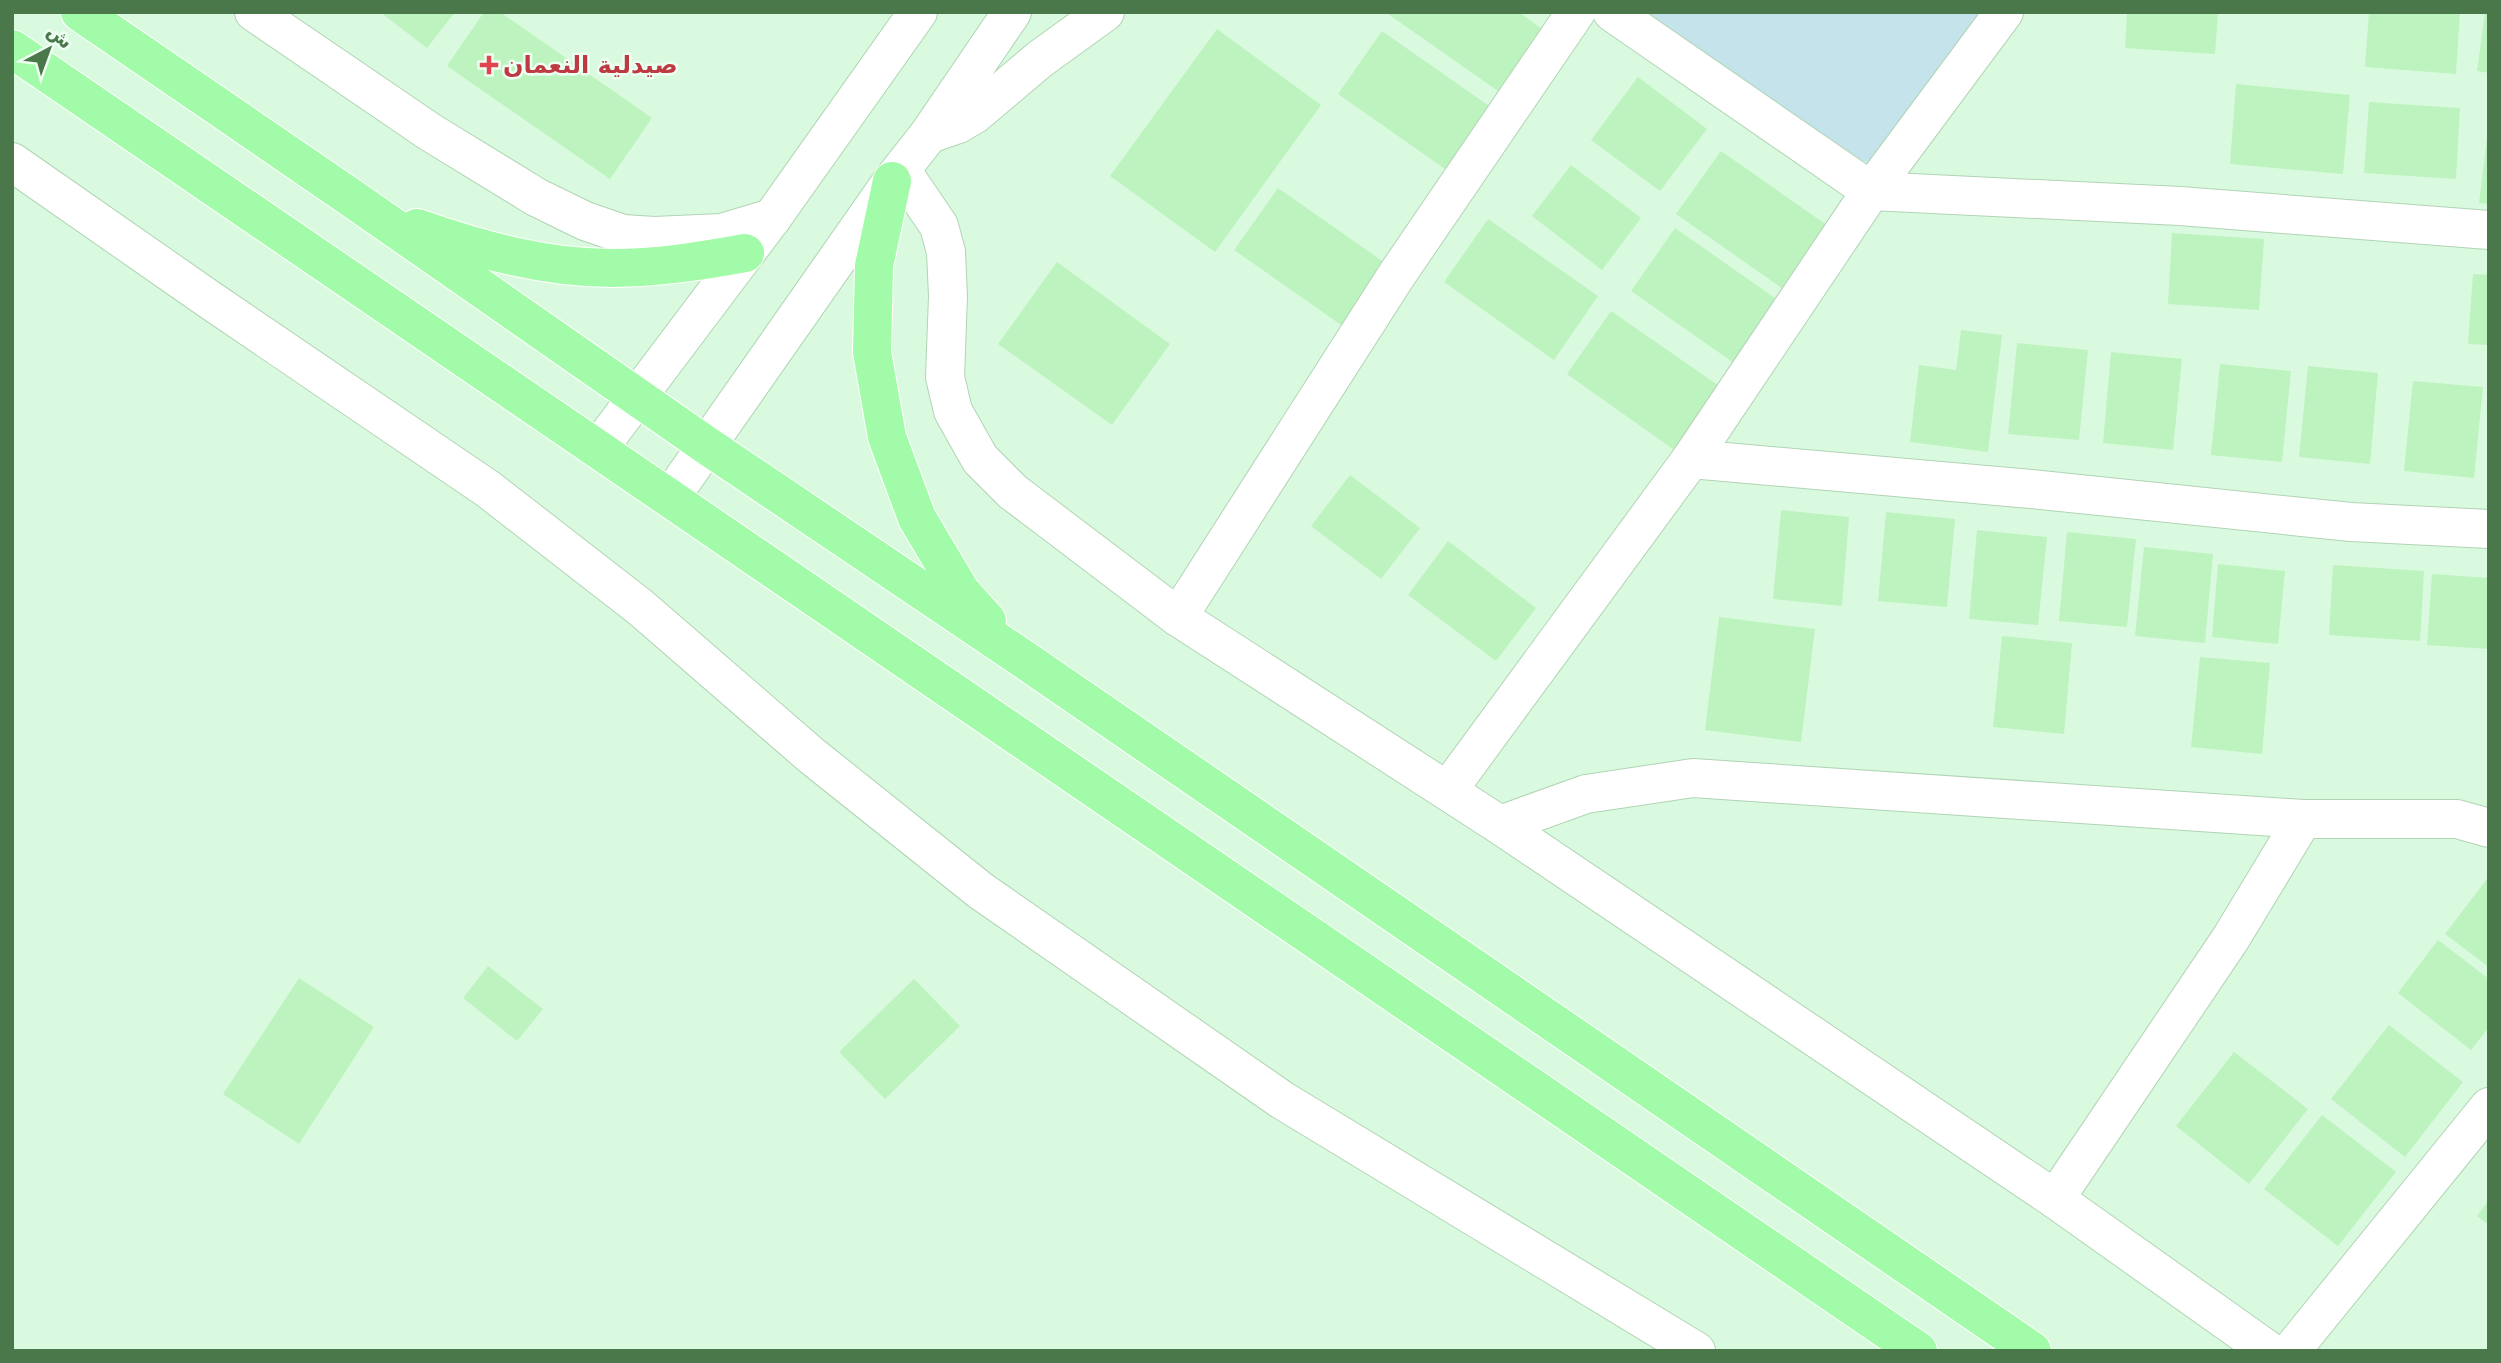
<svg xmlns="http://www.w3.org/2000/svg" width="2501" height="1363" font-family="'DejaVu Sans','Noto Sans Arabic',sans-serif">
  <rect width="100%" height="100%" fill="#e6fdec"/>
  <!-- residential -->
  <rect fill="#dafae0" x="12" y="12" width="2477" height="1339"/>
  <!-- green -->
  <polygon fill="#c4e3eb" points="1648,12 1983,12 1869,163 1842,153 1653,20"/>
  <!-- building -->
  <g fill="#bdf3be">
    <polygon points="380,12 455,12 427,48"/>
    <polygon points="484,12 500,12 652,118 610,179 447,66"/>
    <polygon points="1390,12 1519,12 1542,29 1498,91 1388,14"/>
    <polygon points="2127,12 2218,12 2215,54 2125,48"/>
    <polygon points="2369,12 2460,12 2456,74 2365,67"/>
    <polygon points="2485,12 2489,12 2489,73 2477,71"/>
    <polygon points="1217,29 1321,105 1215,252 1110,176"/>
    <polygon points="1382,31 1492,108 1448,171 1338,94"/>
    <polygon points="1638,77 1707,129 1660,191 1591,140"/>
    <polygon points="2236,84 2350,95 2343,174 2230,164"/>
    <polygon points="2369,102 2460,108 2456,179 2364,173"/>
    <polygon points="2487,138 2489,138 2489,204 2479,203"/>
    <polygon points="1721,151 1831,228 1786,291 1676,214"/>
    <polygon points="1571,165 1641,218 1602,270 1532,216"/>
    <polygon points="1278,188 1388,265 1344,327 1234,250"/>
    <polygon points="1488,219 1598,296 1554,360 1444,282"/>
    <polygon points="1675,228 1785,305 1741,368 1631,291"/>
    <polygon points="2172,233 2264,239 2259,310 2168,304"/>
    <polygon points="1057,262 1170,344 1112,425 998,344"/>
    <polygon points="2473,274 2489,275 2489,345 2468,344"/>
    <polygon points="1611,311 1722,388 1677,452 1567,374"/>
    <polygon points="1961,330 2002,335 1988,452 1910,442 1919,365 1956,370"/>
    <polygon points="2017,343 2088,350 2079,440 2008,434"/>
    <polygon points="2111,352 2182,359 2173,450 2103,443"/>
    <polygon points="2220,364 2291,371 2282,462 2211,455"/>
    <polygon points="2308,366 2378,373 2370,464 2299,457"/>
    <polygon points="2413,381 2483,387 2474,478 2404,471"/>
    <polygon points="1350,475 1420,528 1381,579 1311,526"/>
    <polygon points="1781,510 1849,517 1842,606 1773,599"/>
    <polygon points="1886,512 1955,519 1947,607 1878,601"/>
    <polygon points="1977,530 2047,537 2038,625 1969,619"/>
    <polygon points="2067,532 2136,539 2127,627 2059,621"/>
    <polygon points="1448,541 1536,608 1496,661 1408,595"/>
    <polygon points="2144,547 2213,554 2205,643 2135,636"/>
    <polygon points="2218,564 2285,571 2278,644 2212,637"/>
    <polygon points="2333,565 2424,571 2420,641 2329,635"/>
    <polygon points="2432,574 2489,578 2489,649 2427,645"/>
    <polygon points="1719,617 1815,629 1801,742 1705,730"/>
    <polygon points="2002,636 2072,643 2064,734 1993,727"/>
    <polygon points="2200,657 2270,663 2262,754 2191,747"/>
    <polygon points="2487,879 2489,880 2489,967 2445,934"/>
    <polygon points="2438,940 2489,979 2489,1027 2471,1050 2398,993"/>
    <polygon points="488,966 543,1009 517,1041 463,998"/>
    <polygon points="299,978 374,1027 299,1144 223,1094"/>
    <polygon points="914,979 960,1026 885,1099 839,1052"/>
    <polygon points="2389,1025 2463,1082 2405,1157 2331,1099"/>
    <polygon points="2234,1052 2308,1109 2249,1184 2176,1126"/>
    <polygon points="2322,1115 2396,1172 2338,1246 2264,1189"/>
    <polygon points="2489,1200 2489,1225 2477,1216"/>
  </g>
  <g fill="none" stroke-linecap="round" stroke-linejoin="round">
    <defs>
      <g id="minor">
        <polyline points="254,12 430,132 536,197 585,221 623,234 654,236 722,233 772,218"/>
        <polyline points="1612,12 1871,191 2180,206 2489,230"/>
        <polyline points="929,134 958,124 975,114 1040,59 1105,12"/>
        <polyline points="12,162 210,300 488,489 640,607 812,756 981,891 1282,1100 1696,1351"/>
        <polyline points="901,170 939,226 946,252 948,296 945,377 953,411 980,459 1013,492 1178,617 1500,825 2055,1199 2269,1351"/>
        <polyline points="1691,459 2031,489 2351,522 2489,529"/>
        <polyline points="1178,617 1396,276 1576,12"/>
        <polyline points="1448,790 1691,459 1871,191 2004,12"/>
        <polyline points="1500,825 1586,794 1693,778 2303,819 2457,819 2489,828"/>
        <polyline points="2055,1199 2231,938 2303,819"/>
        <polyline points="2291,1351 2489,1107"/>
      </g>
      <g id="secondary">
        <polyline points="598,449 772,218 918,12"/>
        <polyline points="670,498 892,181 929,134 1012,12"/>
      </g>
      <g id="trunk">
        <polyline points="80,12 350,197 706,445 1019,656 2032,1351"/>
        <polyline points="12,49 1918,1351"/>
        <polyline points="892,181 874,266 872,352 887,437 917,518 961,592 987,621"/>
        <path d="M417,228C480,250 545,268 612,268C657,268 701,261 745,253"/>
      </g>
    </defs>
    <!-- minor casing -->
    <use href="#minor" stroke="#b1d4b4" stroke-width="40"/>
    <!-- secondary casing -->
    <use href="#secondary" stroke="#acd5af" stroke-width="40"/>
    <!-- trunk casing -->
    <use href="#trunk" stroke="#fff" stroke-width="40"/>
    <!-- minor -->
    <use href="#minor" stroke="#fff" stroke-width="38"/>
    <!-- secondary -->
    <use href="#secondary" stroke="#fff" stroke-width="38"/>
    <!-- trunk -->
    <use href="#trunk" stroke="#a2fba8" stroke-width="38"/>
  </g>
  <!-- markers -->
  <path fill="#e0444e" stroke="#edfff1" stroke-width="2.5" d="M485.5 54.5h7v7h7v7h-7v7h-7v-7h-7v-7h7z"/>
  <g text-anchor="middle" stroke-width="5" stroke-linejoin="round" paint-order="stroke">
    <!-- health labels -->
    <g font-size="24" font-weight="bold" fill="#be3a42" stroke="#edfff1" text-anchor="start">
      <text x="503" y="73">صيدلية النعمان</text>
    </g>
  </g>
  <!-- border -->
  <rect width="2501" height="1363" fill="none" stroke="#4b784a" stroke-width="28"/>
  <!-- north arrow -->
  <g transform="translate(49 49) rotate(41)" stroke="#edfff1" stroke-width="5" paint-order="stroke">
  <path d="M0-5L12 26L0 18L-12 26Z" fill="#4b784a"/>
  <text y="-10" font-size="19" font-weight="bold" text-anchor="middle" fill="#4b784a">ش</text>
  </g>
</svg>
